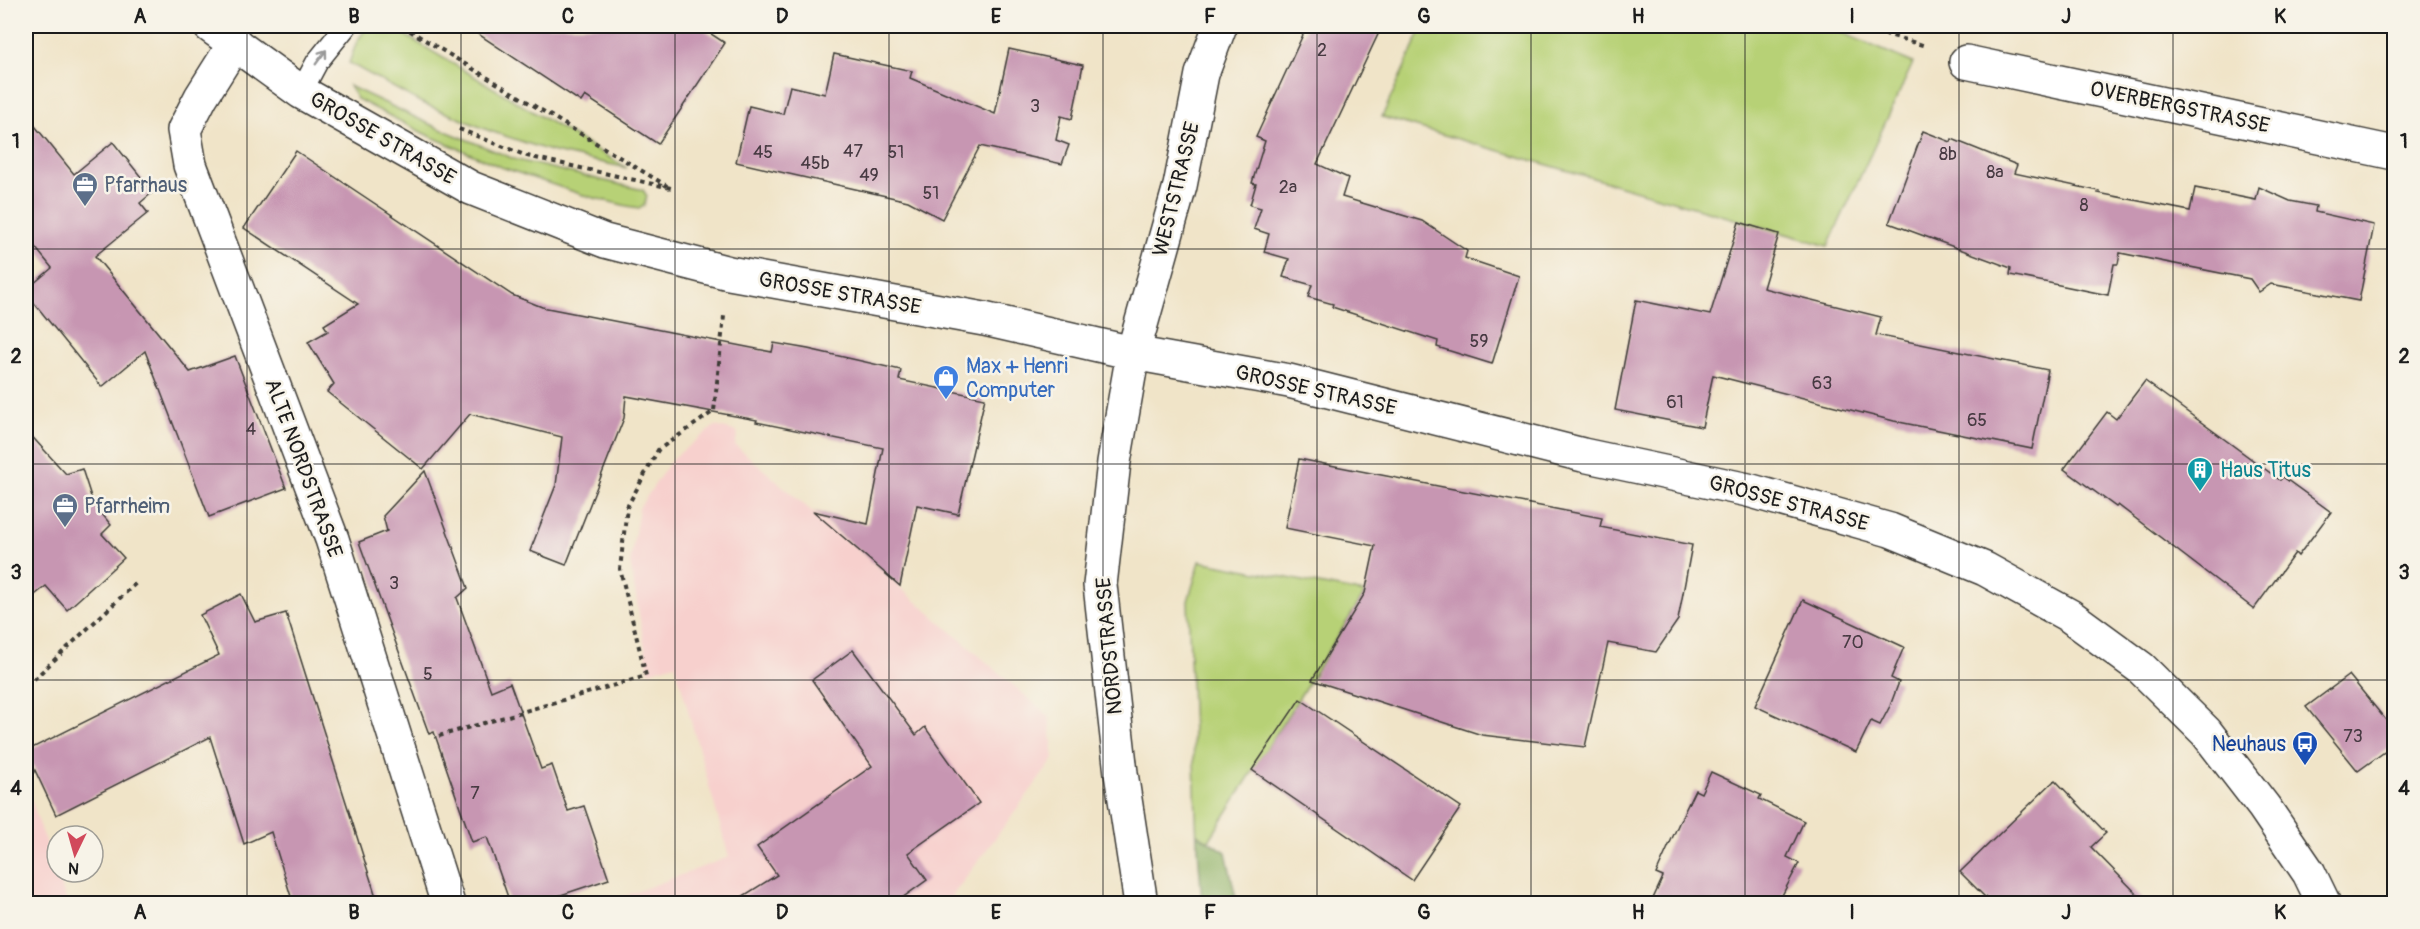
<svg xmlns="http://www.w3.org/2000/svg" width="2420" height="929" font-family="Pangolin,sans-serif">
  <rect width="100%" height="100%" fill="#f7f3e8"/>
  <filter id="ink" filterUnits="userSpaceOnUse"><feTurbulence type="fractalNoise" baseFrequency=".0167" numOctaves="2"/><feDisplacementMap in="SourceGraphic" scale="12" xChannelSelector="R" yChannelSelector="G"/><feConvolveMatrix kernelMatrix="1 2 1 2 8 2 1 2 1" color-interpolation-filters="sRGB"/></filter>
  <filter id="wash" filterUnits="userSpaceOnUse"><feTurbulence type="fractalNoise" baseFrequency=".008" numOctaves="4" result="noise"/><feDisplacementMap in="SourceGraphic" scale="24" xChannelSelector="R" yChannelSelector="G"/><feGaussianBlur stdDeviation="1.35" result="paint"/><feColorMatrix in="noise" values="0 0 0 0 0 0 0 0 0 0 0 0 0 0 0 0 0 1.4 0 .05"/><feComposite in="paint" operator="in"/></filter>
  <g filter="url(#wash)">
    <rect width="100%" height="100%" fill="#f0e4c8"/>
    <!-- built -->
    <g fill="#f7d0cd">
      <polygon points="715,426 738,432 735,445 1049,716 1054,759 947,903 604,904 729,857 675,664 649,672 630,562 639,508 672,459"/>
      <polygon points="26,785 67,903 26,903"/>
    </g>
    <!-- green -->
    <g fill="#b7d176" stroke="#6a7649" stroke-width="1.5">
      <polygon points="368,26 390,26 627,168 550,151 490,131 420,102 349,63 357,41"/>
      <polygon points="1423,26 1826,26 1913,63 1828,246 1382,117"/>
      <polygon points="349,86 438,128 517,160 643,190 647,196 644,206 639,208 627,206 586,196 501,167 425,134 357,99"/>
      <polygon points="1200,561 1365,593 1210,839 1197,843 1188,601"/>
    </g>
    <!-- forest -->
    <polygon fill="#91b367" stroke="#566842" stroke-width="1.5" points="1197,834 1226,852 1237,903 1202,903"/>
    <g id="blocks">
      <!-- building -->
      <g fill="#c796b2">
        <polygon points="466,26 699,26 725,43 658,144 585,96 581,102"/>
        <polygon points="1307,26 1382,26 1317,164 1348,178 1342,197 1422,221 1467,251 1465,258 1519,276 1492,364 1437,347 1438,341 1332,307 1333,304 1308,297 1312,285 1283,277 1289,259 1264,252 1269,234 1254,229 1261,208 1250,205 1256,184 1252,183 1265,141 1256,137"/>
        <polygon points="1009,49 1083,65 1072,119 1061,116 1056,140 1069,145 1062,164 980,146 942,219 908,201 736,162 749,106 783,114 790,86 825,94 834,54 912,71 910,78 995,114"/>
        <polygon points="26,115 74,174 113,142 153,192 140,203 148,213 95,256 190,372 235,356 286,488 209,517 145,351 102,387 26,293 26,290 52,268 26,236"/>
        <polygon points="1923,131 1951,142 1952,139 2017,165 2014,173 2099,191 2098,193 2190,211 2195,188 2256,200 2259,187 2290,201 2316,206 2315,212 2374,225 2359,301 2271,284 2259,292 2250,279 2120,253 2118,264 2114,264 2108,295 2010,275 2011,268 1889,223"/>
        <polygon points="296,151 512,295 542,307 772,352 774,343 808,349 901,370 899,380 985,398 958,514 917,505 900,586 813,511 868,524 883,448 756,422 757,420 626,396 624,418 566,565 530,551 556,485 562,437 470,414 423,469 327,392 334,384 308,342 328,331 324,325 358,304 244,228"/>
        <polygon points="1739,222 1779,234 1763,288 1881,317 1876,335 2048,370 2032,449 1894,421 1713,375 1702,427 1615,410 1636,300 1710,315"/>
        <polygon points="2145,381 2280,480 2283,477 2331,512 2298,556 2295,553 2254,609 2118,505 2116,507 2064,469 2107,412 2116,419"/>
        <polygon points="26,430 66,474 82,469 93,503 111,525 102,534 124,558 67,610 46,586 26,602"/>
        <polygon points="1299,459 1602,518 1600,527 1692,545 1678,620 1656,652 1608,643 1585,747 1482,735 1312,680 1365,593 1375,546 1285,528"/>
        <polygon points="425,471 468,588 457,598 491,691 510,683 541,769 552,765 568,811 584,806 609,879 537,903 510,903 487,837 472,842 434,732 429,734 359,542 387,531 383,516"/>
        <polygon points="241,594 255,622 286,613 378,903 293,903 271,832 244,844 210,737 56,815 26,751 219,655 200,615"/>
        <polygon points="1803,600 1904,647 1891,678 1899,682 1890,706 1880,725 1871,721 1856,752 1755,706"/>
        <polygon points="853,650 916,735 925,727 979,803 908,853 927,880 895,903 732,903 777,875 757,847 872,766 812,680"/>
        <polygon points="2349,675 2394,730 2394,745 2358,771 2306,707"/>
        <polygon points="1300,699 1461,807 1412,880 1252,770"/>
        <polygon points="1711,772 1761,795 1759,799 1804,821 1787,857 1799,863 1778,903 1651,903 1663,877 1656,874 1679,823 1695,790 1701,793"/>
        <polygon points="2055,780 2106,833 2091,847 2146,903 1991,903 1960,872"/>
      </g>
    </g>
  </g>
  <g filter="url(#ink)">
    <use href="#blocks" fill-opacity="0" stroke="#3c3a36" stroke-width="1.5"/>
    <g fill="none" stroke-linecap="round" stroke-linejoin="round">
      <defs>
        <polyline id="service" points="301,92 317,62 346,26"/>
        <g id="minor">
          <polyline points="210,26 301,92 471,188 605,241 729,273 984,319 1133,353"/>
          <polyline points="235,43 201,97 184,130 190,165 332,539 448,904"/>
          <polyline points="1966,62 2394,153"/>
        </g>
        <polyline id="tertiary" points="1133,353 1114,462 1100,585 1121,773 1141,904"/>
        <polyline id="secondary" points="1220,26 1202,74 1180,186 1133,353 1289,381 1583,455 1748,490 1890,530 1985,569 2070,616 2141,668 2206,732 2264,807 2309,873 2324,904"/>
      </defs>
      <!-- service casing -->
      <use href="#service" stroke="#3c3a36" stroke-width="24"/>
      <!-- minor casing -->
      <use href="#minor" stroke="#3c3a36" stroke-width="36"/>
      <!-- tertiary casing -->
      <use href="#tertiary" stroke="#3c3a36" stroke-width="36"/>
      <!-- secondary casing -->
      <use href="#secondary" stroke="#3c3a36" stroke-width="36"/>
      <!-- path -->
      <g stroke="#3c3a36" stroke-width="4" stroke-dasharray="4.5 4.5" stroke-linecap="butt">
        <polyline points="402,26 667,186"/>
        <polyline points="1858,26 1926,46"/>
        <polyline points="459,129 527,156 671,188"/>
        <polyline points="26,684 33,680 136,583"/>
        <polyline points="439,736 646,676 620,569 627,507 658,450 714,411 724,316"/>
      </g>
      <!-- service -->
      <use href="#service" stroke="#fff" stroke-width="21"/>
      <!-- minor -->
      <use href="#minor" stroke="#fff" stroke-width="33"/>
      <!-- tertiary -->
      <use href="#tertiary" stroke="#fff" stroke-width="33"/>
      <!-- secondary -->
      <use href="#secondary" stroke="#fff" stroke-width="33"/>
    </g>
    <!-- one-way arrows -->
    <defs><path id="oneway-shaft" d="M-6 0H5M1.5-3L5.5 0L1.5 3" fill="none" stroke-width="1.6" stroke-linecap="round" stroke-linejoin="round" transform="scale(1.5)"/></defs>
    <use stroke="#999" href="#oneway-shaft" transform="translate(321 57) rotate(-54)"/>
  </g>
  <!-- grid -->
  <path fill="none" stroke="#1c1c1c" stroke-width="1.5" stroke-opacity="0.55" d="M247,26V904M461,26V904M675,26V904M889,26V904M1103,26V904M1317,26V904M1531,26V904M1745,26V904M1959,26V904M2173,26V904M26,249H2394M26,464H2394M26,680H2394"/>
  <!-- icons -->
  <defs>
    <symbol id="office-pin" viewBox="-11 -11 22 30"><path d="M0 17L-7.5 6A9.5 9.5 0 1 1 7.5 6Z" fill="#5c6f8a" stroke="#f7f3e8"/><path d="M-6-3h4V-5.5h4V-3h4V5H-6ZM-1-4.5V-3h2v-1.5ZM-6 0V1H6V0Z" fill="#fff"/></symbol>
    <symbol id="shop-pin" viewBox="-11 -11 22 30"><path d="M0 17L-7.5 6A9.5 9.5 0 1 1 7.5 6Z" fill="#3f7fe0" stroke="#f7f3e8"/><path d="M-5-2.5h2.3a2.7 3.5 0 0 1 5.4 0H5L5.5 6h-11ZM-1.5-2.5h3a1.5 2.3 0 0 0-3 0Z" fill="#fff"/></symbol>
    <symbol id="building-pin" viewBox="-11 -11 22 30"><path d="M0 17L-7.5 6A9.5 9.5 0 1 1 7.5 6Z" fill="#0f9aa8" stroke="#f7f3e8"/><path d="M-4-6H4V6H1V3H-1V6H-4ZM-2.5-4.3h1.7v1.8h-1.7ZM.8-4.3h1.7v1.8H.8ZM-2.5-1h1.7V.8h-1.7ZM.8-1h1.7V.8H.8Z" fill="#fff"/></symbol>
    <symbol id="bus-pin" viewBox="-11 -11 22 30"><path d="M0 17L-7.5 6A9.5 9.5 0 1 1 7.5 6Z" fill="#1a4fb4" stroke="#f7f3e8"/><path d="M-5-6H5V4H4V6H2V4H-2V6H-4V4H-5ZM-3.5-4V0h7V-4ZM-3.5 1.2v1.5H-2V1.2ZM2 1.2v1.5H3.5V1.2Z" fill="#fff"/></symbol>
  </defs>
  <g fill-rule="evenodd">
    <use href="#office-pin" x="70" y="170" width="30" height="40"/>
    <use href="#shop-pin" x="931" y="363" width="30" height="40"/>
    <use href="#building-pin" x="2185" y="455" width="30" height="40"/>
    <use href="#office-pin" x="50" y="491" width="30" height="40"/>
    <use href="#bus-pin" x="2290" y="729" width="30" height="40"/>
  </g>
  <g text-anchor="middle" stroke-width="5" stroke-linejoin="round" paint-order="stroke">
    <!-- number labels -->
    <g font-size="18" fill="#473a42">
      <text x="1322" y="56">2</text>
      <text x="1035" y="112">3</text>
      <text x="853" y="157">47</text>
      <text x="763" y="158">45</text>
      <text x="896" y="158">51</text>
      <text x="1948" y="160">8b</text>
      <text x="815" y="169">45b</text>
      <text x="1995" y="178">8a</text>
      <text x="869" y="181">49</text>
      <text x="1288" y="193">2a</text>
      <text x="931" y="199">51</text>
      <text x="2084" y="211">8</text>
      <text x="1479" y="347">59</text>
      <text x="1822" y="389">63</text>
      <text x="1675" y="408">61</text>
      <text x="1977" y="426">65</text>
      <text x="251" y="435">4</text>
      <text x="394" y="589">3</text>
      <text x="1853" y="648">70</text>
      <text x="428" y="680">5</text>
      <text x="2353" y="742">73</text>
      <text x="475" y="799">7</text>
    </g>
    <!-- street labels -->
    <g font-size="21" fill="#1c1c1c" stroke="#f7f3e8">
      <text transform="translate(2180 107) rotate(12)" y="7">OVERBERGSTRASSE</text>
      <text transform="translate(383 138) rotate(30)" y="7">GROSSE STRASSE</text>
      <text transform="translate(1176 189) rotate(-76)" y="7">WESTSTRASSE</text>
      <text transform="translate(840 293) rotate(10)" y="7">GROSSE STRASSE</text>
      <text transform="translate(1316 390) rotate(13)" y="7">GROSSE STRASSE</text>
      <text transform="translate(304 468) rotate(70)" y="7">ALTE NORDSTRASSE</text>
      <text transform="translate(1789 503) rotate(15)" y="7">GROSSE STRASSE</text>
      <text transform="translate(1109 646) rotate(-95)" y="7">NORDSTRASSE</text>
    </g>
    <!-- service labels -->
    <g font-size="21" fill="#4e5e75" stroke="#f7f3e8" text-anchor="start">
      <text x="104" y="192">Pfarrhaus</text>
      <text x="84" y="513">Pfarrheim</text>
    </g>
    <!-- shop labels -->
    <g font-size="21" fill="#366cbe" stroke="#f7f3e8" text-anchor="start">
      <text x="966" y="373">Max + Henri<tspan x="966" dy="24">Computer</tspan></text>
    </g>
    <!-- culture labels -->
    <g font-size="21" fill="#0d838f" stroke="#f7f3e8" text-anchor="start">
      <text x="2220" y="477">Haus Titus</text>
    </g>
    <!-- transit labels -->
    <g font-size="21" fill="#164399" stroke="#f7f3e8" text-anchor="end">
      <text x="2286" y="751">Neuhaus</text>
    </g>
  </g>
  <!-- margin -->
  <rect width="2420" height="929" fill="none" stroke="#f7f3e8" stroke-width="66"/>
  <!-- north arrow -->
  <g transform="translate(75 854) rotate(185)"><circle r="28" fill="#f7f3e8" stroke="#9f9d96" stroke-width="1.5"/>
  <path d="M0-4.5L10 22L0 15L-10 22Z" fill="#d1495b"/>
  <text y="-9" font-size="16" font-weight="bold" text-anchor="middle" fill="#1c1c1c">N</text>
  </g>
  <rect x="33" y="33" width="2354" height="863" fill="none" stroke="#1c1c1c" stroke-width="2"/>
  <g font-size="20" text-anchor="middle" font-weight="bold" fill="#1c1c1c">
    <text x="140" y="23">A</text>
    <text x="354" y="23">B</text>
    <text x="568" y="23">C</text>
    <text x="782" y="23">D</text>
    <text x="996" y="23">E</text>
    <text x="1210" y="23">F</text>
    <text x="1424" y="23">G</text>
    <text x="1638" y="23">H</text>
    <text x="1852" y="23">I</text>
    <text x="2066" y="23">J</text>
    <text x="2280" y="23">K</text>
    <text x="16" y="148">1</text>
    <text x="2404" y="148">1</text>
    <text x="16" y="363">2</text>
    <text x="2404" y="363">2</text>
    <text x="16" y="579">3</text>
    <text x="2404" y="579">3</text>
    <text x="16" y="795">4</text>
    <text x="2404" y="795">4</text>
    <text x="140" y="919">A</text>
    <text x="354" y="919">B</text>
    <text x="568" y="919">C</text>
    <text x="782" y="919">D</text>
    <text x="996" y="919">E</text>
    <text x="1210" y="919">F</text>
    <text x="1424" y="919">G</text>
    <text x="1638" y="919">H</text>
    <text x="1852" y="919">I</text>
    <text x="2066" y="919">J</text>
    <text x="2280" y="919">K</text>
  </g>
</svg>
